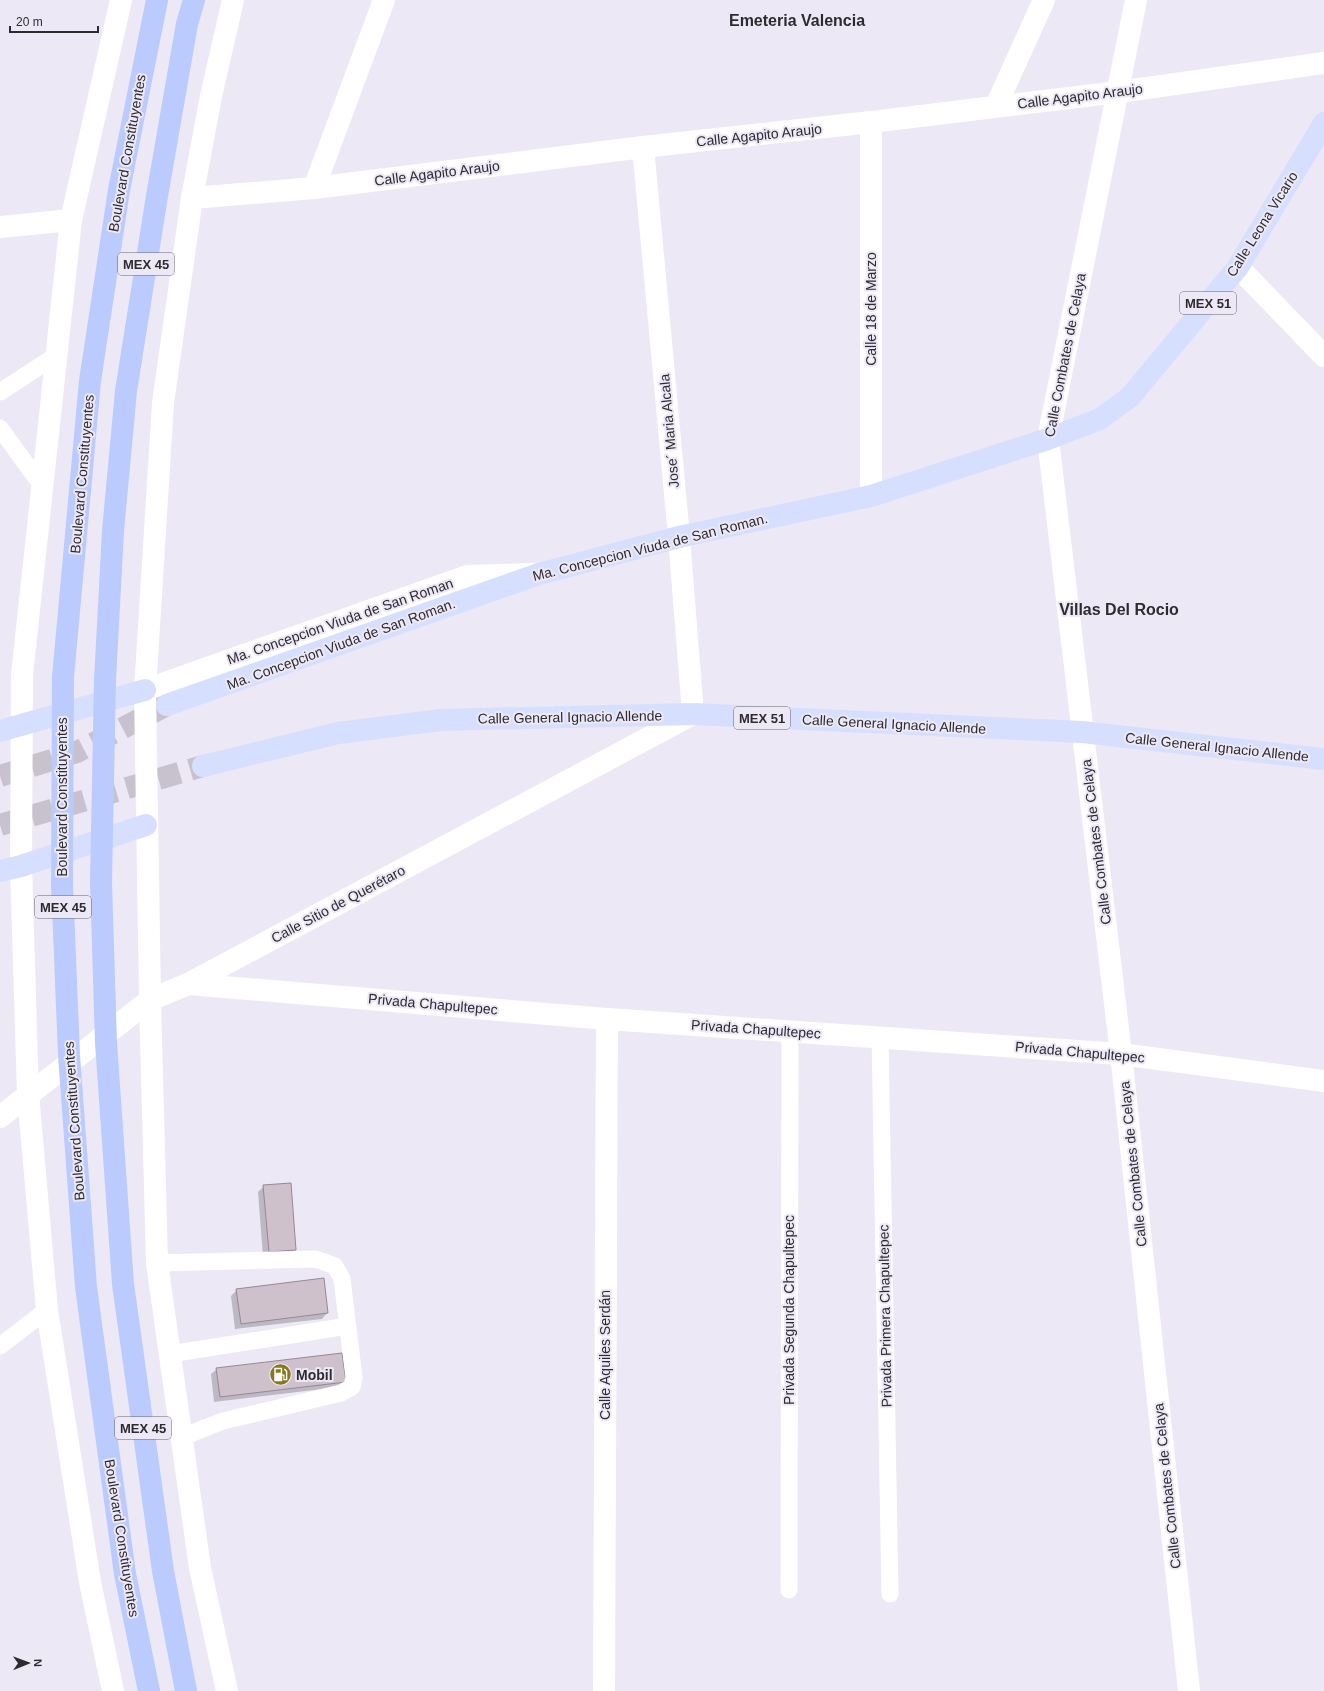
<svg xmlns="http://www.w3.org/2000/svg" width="1324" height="1691" font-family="Helvetica,sans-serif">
  <rect width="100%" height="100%" fill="#ede8f6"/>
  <!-- shadow -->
  <g fill="#0003">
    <polygon points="264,1186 295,1249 289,1255 263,1257 258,1192"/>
    <polygon points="237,1290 327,1313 322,1319 235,1329 231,1296"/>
    <polygon points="217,1369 345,1382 339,1387 214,1402 211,1374"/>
  </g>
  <!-- building -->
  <g fill="#cec1cb" stroke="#958992">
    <polygon points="291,1183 296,1250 269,1252 263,1185"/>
    <polygon points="324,1278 328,1313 241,1324 236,1289"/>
    <polygon points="342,1353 346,1382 220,1397 216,1368"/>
  </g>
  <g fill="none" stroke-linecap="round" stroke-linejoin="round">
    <!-- primary-tunnel -->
    <g stroke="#c7c2ce" stroke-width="22" stroke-dasharray="22 11" stroke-linecap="butt">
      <polyline points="0,776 77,752 167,705"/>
      <polyline points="0,825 203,766"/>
    </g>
    <!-- lane -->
    <g stroke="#fff" stroke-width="17">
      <polyline points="0,392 57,355"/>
      <polyline points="0,428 42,486"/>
      <polyline points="880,1037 890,1594"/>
      <polyline points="157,1263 316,1259 335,1266 342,1279 354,1377 352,1387 341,1393 223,1421 182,1437"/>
      <polyline points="0,1346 47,1310"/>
      <polyline points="170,1354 348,1326"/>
      <polyline points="789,1590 790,1031"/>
    </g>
    <!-- street -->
    <g stroke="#fff" stroke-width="22">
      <polyline points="996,106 1044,0"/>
      <polyline points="643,147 679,537 693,714"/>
      <polyline points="314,188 384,0"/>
      <polyline points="192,198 314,188 643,147 871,122 1118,92 1324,63"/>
      <polyline points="0,227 71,220"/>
      <polyline points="1238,267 1324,356"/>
      <polyline points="871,496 871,122"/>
      <polyline points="188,984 607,1019 1121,1054 1324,1081"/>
      <polyline points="604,1691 607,1019"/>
    </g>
    <!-- secondary -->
    <g stroke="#fff" stroke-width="22">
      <polyline points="1136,0 1048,439 1121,1054 1189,1691"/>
      <polyline points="145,690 467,576 534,574"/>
      <polyline points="0,1117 150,1000 188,984 693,714"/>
      <polyline points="113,1691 90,1582 47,1310 28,1094 21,866 22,675 71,220 121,0"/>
      <polyline points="227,1691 200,1568 157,1263 150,1000 145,690 163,403 192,198 211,96 233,0"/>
    </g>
    <!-- primary -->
    <g stroke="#d6e0fe" stroke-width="22">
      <polyline points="167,705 539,574 679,537 871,496 1048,439 1100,419 1130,397 1238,267 1324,123"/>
      <polyline points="0,731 145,690"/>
      <polyline points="203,766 338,733 441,720 693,714 1082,732 1324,759"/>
      <polyline points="0,871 21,866 146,825"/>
    </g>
    <!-- highway -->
    <g stroke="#bbcbfe" stroke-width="22">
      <polyline points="149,1691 125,1574 86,1287 69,1055 62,884 63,677 90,381 119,190 157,0"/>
      <polyline points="186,1691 163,1571 123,1284 106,1043 101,882 105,680 113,531 126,391 157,196 187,24 194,0"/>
    </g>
  </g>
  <!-- icons -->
  <defs>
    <symbol id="fuel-disc" viewBox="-11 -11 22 22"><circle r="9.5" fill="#89771c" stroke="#ede8f6"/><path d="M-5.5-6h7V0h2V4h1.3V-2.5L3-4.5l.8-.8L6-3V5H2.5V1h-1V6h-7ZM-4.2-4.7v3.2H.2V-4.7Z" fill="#fff"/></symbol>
  </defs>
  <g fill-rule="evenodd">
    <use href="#fuel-disc" x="268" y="1362" width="25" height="25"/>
  </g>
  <g text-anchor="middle" stroke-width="4" stroke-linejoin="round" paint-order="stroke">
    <!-- shield labels -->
    <g fill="#ede8f6" stroke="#67646b" stroke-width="1">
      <rect x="118" y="253" width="56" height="22" rx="3"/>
      <rect x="1180" y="292" width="56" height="22" rx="3"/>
      <rect x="734" y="707" width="56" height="22" rx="3"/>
      <rect x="35" y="896" width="56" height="22" rx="3"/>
      <rect x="115" y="1417" width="56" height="22" rx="3"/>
    </g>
    <g font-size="13" font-weight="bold" fill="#2d2b30">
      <text x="146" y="269">MEX 45</text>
      <text x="1208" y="308">MEX 51</text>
      <text x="762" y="723">MEX 51</text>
      <text x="63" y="912">MEX 45</text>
      <text x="143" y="1433">MEX 45</text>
    </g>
    <!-- street labels -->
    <g font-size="14" fill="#2d2b30" stroke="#ede8f6">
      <text transform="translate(1080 96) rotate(-7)" y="5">Calle Agapito Araujo</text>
      <text transform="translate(759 135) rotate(-6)" y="5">Calle Agapito Araujo</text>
      <text transform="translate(127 153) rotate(-80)" y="5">Boulevard Constituyentes</text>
      <text transform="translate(437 173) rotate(-7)" y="5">Calle Agapito Araujo</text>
      <text transform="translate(1262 224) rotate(-58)" y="5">Calle Leona Vicario</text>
      <text transform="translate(871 309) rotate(-90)" y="5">Calle 18 de Marzo</text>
      <text transform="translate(1065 355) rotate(-79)" y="5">Calle Combates de Celaya</text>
      <text transform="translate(669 431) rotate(-95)" y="5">Jose´ Maria Alcala</text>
      <text transform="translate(82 474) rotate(-85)" y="5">Boulevard Constituyentes</text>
      <text transform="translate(650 547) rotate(-14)" y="5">Ma. Concepcion Viuda de San Roman.</text>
      <text transform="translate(340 621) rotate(-19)" y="5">Ma. Concepcion Viuda de San Roman</text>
      <text transform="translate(341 644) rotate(-20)" y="5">Ma. Concepcion Viuda de San Roman.</text>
      <text transform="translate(570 717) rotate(-1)" y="5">Calle General Ignacio Allende</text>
      <text transform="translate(894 724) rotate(3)" y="5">Calle General Ignacio Allende</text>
      <text transform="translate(1217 747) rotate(6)" y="5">Calle General Ignacio Allende</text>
      <text transform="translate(62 797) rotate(-90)" y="5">Boulevard Constituyentes</text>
      <text transform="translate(1096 842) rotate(-97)" y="5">Calle Combates de Celaya</text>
      <text transform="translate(338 904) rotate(-28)" y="5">Calle Sitio de Querétaro</text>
      <text transform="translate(433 1004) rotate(5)" y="5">Privada Chapultepec</text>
      <text transform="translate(756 1029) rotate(4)" y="5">Privada Chapultepec</text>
      <text transform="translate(1080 1052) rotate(5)" y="5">Privada Chapultepec</text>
      <text transform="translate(74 1121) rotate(-94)" y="5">Boulevard Constituyentes</text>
      <text transform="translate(1133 1164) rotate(-96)" y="5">Calle Combates de Celaya</text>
      <text transform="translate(789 1310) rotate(-90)" y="5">Privada Segunda Chapultepec</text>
      <text transform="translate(885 1316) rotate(-91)" y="5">Privada Primera Chapultepec</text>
      <text transform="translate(605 1355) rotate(-90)" y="5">Calle Aquiles Serdán</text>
      <text transform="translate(1167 1486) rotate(-96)" y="5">Calle Combates de Celaya</text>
      <text transform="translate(122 1538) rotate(81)" y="5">Boulevard Constituyentes</text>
    </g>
    <!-- poi labels -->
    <g font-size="14" font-weight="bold" fill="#2d2b30" stroke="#ede8f6" text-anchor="start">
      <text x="296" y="1380">Mobil</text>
    </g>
    <!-- quarter labels -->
    <g font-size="16" font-weight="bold" fill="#2d2b30" stroke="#ede8f6">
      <text x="797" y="26">Emeteria Valencia</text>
      <text x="1119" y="615">Villas Del Rocio</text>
    </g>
  </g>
  <!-- north arrow -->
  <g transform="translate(28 1663) rotate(89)" stroke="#ede8f6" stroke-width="3" paint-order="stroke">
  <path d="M0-3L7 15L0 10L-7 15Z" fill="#2d2b30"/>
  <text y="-6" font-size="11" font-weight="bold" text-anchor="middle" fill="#2d2b30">N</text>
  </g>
  <!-- scale -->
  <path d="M10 26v6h88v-6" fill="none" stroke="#2d2b30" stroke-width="2"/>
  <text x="16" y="26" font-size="12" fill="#2d2b30" stroke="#ede8f6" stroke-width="3" paint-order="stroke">20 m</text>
</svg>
